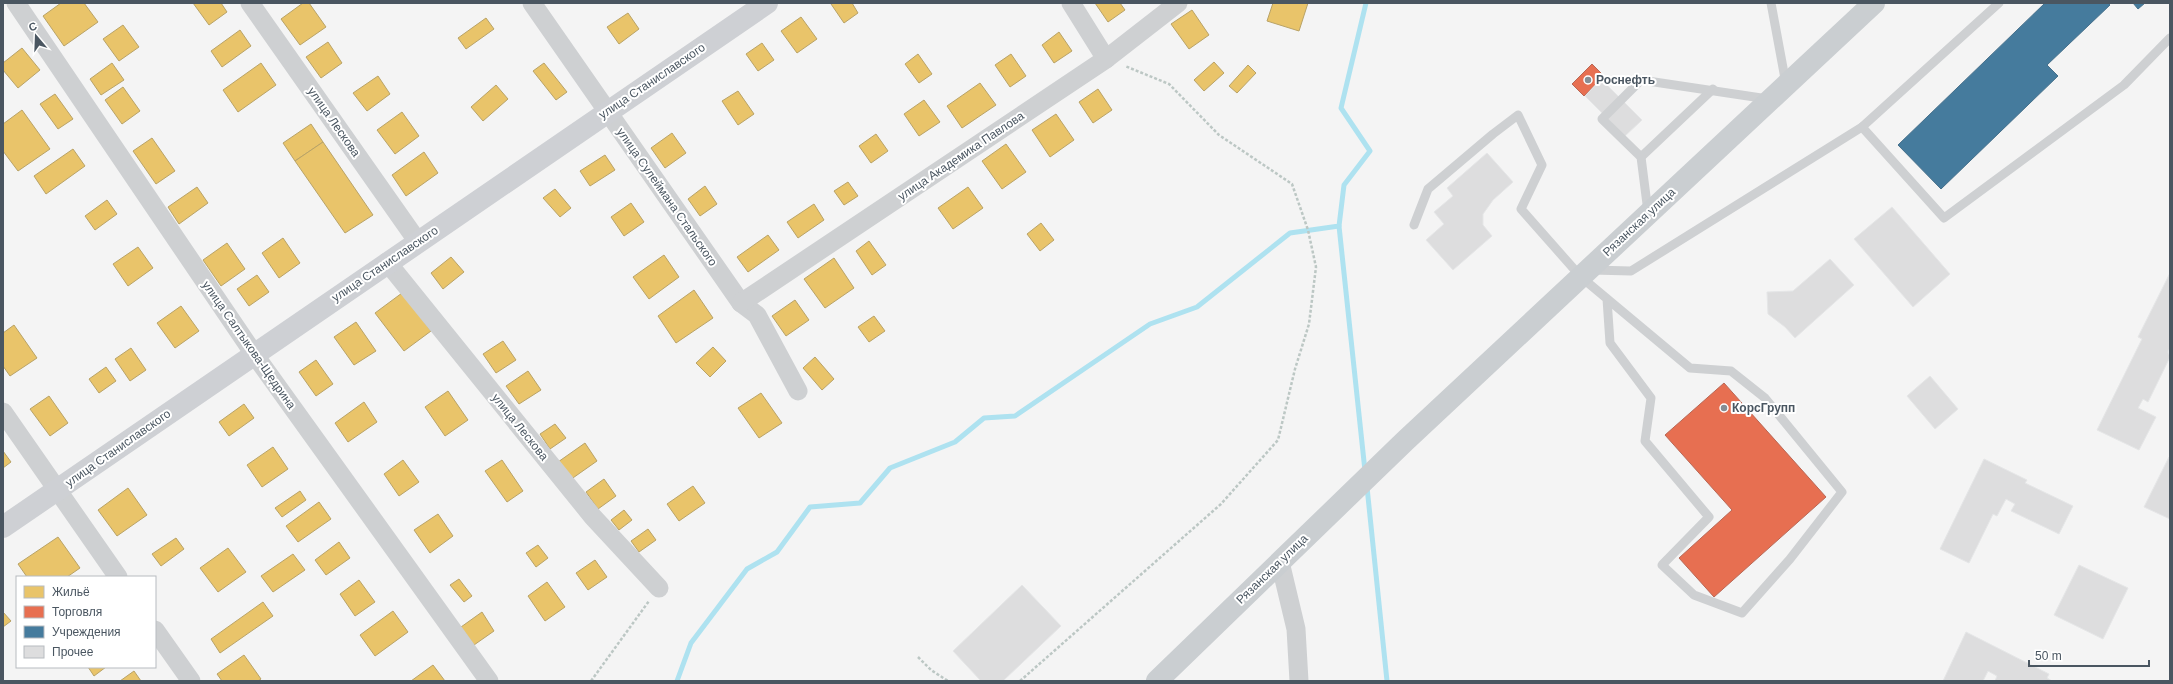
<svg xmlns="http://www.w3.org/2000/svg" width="2173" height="684" font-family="Helvetica,sans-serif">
  <rect width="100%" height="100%" fill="#f4f4f4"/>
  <!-- homes -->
  <g fill="#e9c46a" stroke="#b9a367">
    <polygon points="61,3 84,3 98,22 64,46 43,16"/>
    <polygon points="193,3 221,3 227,12 209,25"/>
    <polygon points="303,3 309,3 326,27 300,45 281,19"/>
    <polygon points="832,3 852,3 858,13 844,23 831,4"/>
    <polygon points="1095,3 1120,3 1125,10 1108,22"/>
    <polygon points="1273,3 1308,3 1299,31 1267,21"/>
    <polygon points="1192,10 1209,35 1189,49 1171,24"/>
    <polygon points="628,13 639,29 619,44 607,27"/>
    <polygon points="801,17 817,39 797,53 781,31"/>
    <polygon points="486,18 494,29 466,49 458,38"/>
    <polygon points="123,25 139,47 119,61 103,39"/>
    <polygon points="240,30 251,46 222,67 211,51"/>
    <polygon points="1059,32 1072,51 1054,63 1042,45"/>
    <polygon points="328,42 342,63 321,78 306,57"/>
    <polygon points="762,43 774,60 758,71 746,54"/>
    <polygon points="22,48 40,70 18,88 3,70 3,63"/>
    <polygon points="918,54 932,74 919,83 905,64"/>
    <polygon points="1011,54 1026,76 1010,87 995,65"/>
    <polygon points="1214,62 1224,73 1204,91 1194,80"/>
    <polygon points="112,63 124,80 101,95 90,79"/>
    <polygon points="261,63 276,85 238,112 223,90"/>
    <polygon points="544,63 567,92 556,100 533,71"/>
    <polygon points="1248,65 1256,73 1237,93 1229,86"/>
    <polygon points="378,76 390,94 367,111 353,93"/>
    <polygon points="980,83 996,105 962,128 947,106"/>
    <polygon points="496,85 508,99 483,121 471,107"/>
    <polygon points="123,87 140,111 122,124 105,100"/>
    <polygon points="1098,89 1112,110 1093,123 1079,102"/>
    <polygon points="738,91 754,114 738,125 722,101"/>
    <polygon points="55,94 73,119 58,129 40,104"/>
    <polygon points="924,100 940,122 919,136 904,114"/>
    <polygon points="22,110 50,149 18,171 3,151 3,124"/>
    <polygon points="402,112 419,136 395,154 377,130"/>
    <polygon points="1056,114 1074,140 1050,157 1032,130"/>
    <polygon points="311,124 323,142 295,161 283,143"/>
    <polygon points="672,133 686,153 665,168 651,148"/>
    <polygon points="876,134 888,151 871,163 859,146"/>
    <polygon points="152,138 175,171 156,184 133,151"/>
    <polygon points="323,142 373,215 345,233 295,161"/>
    <polygon points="1006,144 1026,172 1002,189 982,161"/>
    <polygon points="73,149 85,166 46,194 34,176"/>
    <polygon points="424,152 438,173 406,196 392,175"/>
    <polygon points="605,155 615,170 590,186 580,171"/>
    <polygon points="848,182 858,196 844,205 834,191"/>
    <polygon points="705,186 717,204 700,216 688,199"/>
    <polygon points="197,187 208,203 179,224 168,207"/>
    <polygon points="968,187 983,208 953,229 938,208"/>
    <polygon points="555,189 571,208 560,217 543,198"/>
    <polygon points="107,200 117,214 95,230 85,216"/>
    <polygon points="631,203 644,222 624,236 611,217"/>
    <polygon points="814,204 824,220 798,238 787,222"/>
    <polygon points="1041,223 1054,240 1040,251 1027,234"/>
    <polygon points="768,235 779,250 748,272 737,257"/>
    <polygon points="283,238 300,263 279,278 262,253"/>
    <polygon points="869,241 886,265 872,275 856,251"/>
    <polygon points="227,243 245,269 221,286 203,260"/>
    <polygon points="138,247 153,268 128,286 113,264"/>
    <polygon points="664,255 679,277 649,299 633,277"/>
    <polygon points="451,257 464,272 443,289 431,273"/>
    <polygon points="834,258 854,288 825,308 804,279"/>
    <polygon points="257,275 269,292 249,306 237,289"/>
    <polygon points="694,290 713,318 676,343 658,316"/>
    <polygon points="402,293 431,331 404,351 375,313"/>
    <polygon points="795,300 809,320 786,336 772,316"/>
    <polygon points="181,306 199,331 175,348 157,323"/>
    <polygon points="874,316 885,331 869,342 858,327"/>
    <polygon points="356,322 376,351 354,365 334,337"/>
    <polygon points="14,325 37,358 10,376 3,366 3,333"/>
    <polygon points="503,341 516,360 496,373 483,354"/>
    <polygon points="713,347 726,361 710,377 696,363"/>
    <polygon points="131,348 146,370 130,381 115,359"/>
    <polygon points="815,357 834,379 822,390 803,368"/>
    <polygon points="316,360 333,384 316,396 299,372"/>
    <polygon points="106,367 116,381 99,393 89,379"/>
    <polygon points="528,371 541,390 519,404 506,386"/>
    <polygon points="448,391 468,420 445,436 425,407"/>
    <polygon points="761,393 782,423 759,438 738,408"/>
    <polygon points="49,396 68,423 50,436 30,409"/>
    <polygon points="364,402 377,422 348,442 335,423"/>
    <polygon points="244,404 254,418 229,436 219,422"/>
    <polygon points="555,424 566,438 550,449 540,434"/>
    <polygon points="585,443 597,461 570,480 558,462"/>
    <polygon points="273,447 288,469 262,487 247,465"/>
    <polygon points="3,451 11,462 3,468"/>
    <polygon points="403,460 419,482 399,496 384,474"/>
    <polygon points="502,460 523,491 507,502 485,471"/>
    <polygon points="604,479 616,496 598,509 586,492"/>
    <polygon points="693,486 705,503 679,521 667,504"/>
    <polygon points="128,488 147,515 117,536 98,510"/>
    <polygon points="300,491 306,500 282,517 275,508"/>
    <polygon points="319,502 331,519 298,542 286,526"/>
    <polygon points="624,510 632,520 619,530 611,520"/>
    <polygon points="438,514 453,536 430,553 414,530"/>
    <polygon points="648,529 656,540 639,552 631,541"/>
    <polygon points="58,537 80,568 67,577 27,577 18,564"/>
    <polygon points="176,538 184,549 161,566 152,554"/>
    <polygon points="339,542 350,558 326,575 315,560"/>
    <polygon points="538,545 548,558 536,567 526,553"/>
    <polygon points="228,548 246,572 218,592 200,568"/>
    <polygon points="293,554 305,570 273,592 261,576"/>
    <polygon points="595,560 607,577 588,590 576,573"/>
    <polygon points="459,579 472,596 464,602 450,585"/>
    <polygon points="359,580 375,602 355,616 340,594"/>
    <polygon points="547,582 565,607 545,621 528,596"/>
    <polygon points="263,602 273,616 220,653 211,639"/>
    <polygon points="393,611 408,632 375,656 360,635"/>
    <polygon points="3,612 11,621 3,627"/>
    <polygon points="482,612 494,631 474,645 461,627"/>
    <polygon points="244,655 261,679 258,681 222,681 217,674"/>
    <polygon points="433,665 445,681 411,681"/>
    <polygon points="88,667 106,667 94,676"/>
    <polygon points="134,671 141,681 120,681"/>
  </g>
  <!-- shops -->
  <g fill="#e76f51" stroke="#b86856">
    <polygon points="1592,64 1604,76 1584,96 1572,84"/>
    <polygon points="1724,383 1826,497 1714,597 1679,558 1732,510 1665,435"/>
  </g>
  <!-- public -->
  <g fill="#457b9d" stroke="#46708b">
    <polygon points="2045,3 2108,3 2110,5 2047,65 2058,76 1941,189 1898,145"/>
    <polygon points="2133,3 2145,3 2138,9"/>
  </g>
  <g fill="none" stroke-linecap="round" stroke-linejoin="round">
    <!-- stream -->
    <g stroke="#aee2f0" stroke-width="5">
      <polyline points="1339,226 1365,471"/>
      <polyline points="1367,487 1387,681"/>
      <polyline points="677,681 691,643 747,569 777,552 810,507 860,503 890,468 955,442 984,418 1015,416 1150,324 1197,307 1290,233 1339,226 1344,185 1370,151 1341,108 1366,3"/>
    </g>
  </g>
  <!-- building -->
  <g fill="#ddddde" stroke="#e5e6e7">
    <polygon points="1601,79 1642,120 1625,136 1585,96"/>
    <polygon points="1487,153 1513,182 1493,200 1483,214 1483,225 1492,236 1453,270 1426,240 1444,224 1434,212 1453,196 1447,188"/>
    <polygon points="1892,207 1950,274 1913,307 1854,239"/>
    <polygon points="1830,259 1854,285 1795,338 1785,327 1768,314 1767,292 1793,291"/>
    <polygon points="2170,273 2170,347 2168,352 2170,357 2148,402 2143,399 2138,408 2156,417 2139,450 2097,430 2142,339 2138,337"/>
    <polygon points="1930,376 1958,409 1935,429 1907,396"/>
    <polygon points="2169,457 2170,457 2170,519 2144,507"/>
    <polygon points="1984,459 2027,480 2025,483 2073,506 2059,534 2011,511 2015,504 2006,499 1997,516 1993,514 1969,563 1940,549"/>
    <polygon points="2079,565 2128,588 2103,639 2054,615"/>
    <polygon points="1022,585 1061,626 1003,681 981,681 953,651"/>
    <polygon points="1966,632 2049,674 2047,678 2052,681 1995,681 1997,676 1988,671 1983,681 1943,681"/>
  </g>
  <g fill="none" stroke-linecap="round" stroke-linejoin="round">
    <!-- path -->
    <g stroke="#bcc7c4" stroke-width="2.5" stroke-dasharray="3 2" stroke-linecap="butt">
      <polyline points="918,657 931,670 948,681"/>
      <polyline points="591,681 649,601"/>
      <polyline points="1020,681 1221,504 1278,440 1295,369 1309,324 1316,267 1308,230 1292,184 1219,135 1169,84 1125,66"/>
    </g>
    <!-- lane -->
    <g stroke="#ced0d2" stroke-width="9">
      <polyline points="1771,3 1786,84"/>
      <polyline points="1862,127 1944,218 2124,85 2170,38"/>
      <polyline points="1641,157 1713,89"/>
      <polyline points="1648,212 1641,157 1602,119 1641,80 1768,99"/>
      <polyline points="1414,225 1428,189 1493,134 1518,115 1542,165 1521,209 1581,277 1690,368 1731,371 1765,398 1842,492 1790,559 1742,613 1694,595 1662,565 1709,517 1645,441 1651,398 1610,343 1607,299"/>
      <polyline points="1592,270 1631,271 1862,127 1999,3"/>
    </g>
    <!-- street -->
    <g stroke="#ced0d2" stroke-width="19">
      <polyline points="16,3 254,354 489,681"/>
      <polyline points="250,3 418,242"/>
      <polyline points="532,3 741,303 757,315 798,391"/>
      <polyline points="1071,3 1106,59"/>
      <polyline points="387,262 593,517 659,588"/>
      <polyline points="741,303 1106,59 1178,3"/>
      <polyline points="3,412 118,577"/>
      <polyline points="1280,562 1296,629 1299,681"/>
      <polyline points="155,630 191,681"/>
    </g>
    <!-- secondary -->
    <polyline stroke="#ced0d4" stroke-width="22" points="3,527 767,3"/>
    <!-- primary -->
    <polyline stroke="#caced1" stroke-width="22" points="1157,681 1405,441 1874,3"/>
  </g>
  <!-- markers -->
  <g fill="#868d94" stroke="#fff" stroke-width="1.5">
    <circle cx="1588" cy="80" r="4"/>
    <circle cx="1724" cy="408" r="4"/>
  </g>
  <g text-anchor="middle" stroke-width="4" stroke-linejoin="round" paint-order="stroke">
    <!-- poi labels -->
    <g font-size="12" font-weight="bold" fill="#4a5661" stroke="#fff" text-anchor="start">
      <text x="1596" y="84">Роснефть</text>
      <text x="1732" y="412">КорсГрупп</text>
    </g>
    <!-- street labels -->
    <g font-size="12" fill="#4a5661" stroke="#fff">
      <text transform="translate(652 81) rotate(-34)" y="4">улица Станиславского</text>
      <text transform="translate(334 122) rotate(55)" y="4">улица Лескова</text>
      <text transform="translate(961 156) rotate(-34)" y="4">улица Академика Павлова</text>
      <text transform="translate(667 197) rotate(55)" y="4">улица Сулеймана Стальского</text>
      <text transform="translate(1639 222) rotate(-43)" y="4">Рязанская улица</text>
      <text transform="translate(385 264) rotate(-34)" y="4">улица Станиславского</text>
      <text transform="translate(249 345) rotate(55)" y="4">улица Салтыкова-Щедрина</text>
      <text transform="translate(520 427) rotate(51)" y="4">улица Лескова</text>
      <text transform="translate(118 448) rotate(-35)" y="4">улица Станиславского</text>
      <text transform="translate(1272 569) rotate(-44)" y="4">Рязанская улица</text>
    </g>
  </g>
  <!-- border -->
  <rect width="2173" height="684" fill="none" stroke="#4a5661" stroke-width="8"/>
  <!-- legend -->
  <rect x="16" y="576" width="140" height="92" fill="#ffffff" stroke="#b7bbc0"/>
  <rect x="24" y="586" width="20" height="12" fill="#e9c46a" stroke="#b7bbc0"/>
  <text x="52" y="596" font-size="12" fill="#4a5661">Жильё</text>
  <rect x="24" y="606" width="20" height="12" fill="#e76f51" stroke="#b7bbc0"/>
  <text x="52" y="616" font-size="12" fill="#4a5661">Торговля</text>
  <rect x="24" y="626" width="20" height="12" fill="#457b9d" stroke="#b7bbc0"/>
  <text x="52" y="636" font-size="12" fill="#4a5661">Учреждения</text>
  <rect x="24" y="646" width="20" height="12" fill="#ddddde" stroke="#b7bbc0"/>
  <text x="52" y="656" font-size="12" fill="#4a5661">Прочее</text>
  <!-- north arrow -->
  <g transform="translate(36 36) rotate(341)" stroke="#ffffff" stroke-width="3" paint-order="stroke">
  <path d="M0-3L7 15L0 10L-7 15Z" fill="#4a5661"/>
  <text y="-6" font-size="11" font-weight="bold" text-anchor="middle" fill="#4a5661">С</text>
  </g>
  <!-- scale -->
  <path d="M2029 660v6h120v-6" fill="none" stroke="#4a5661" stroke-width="2"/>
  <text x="2035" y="660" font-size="12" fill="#4a5661" stroke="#ffffff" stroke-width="3" paint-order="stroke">50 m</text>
</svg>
